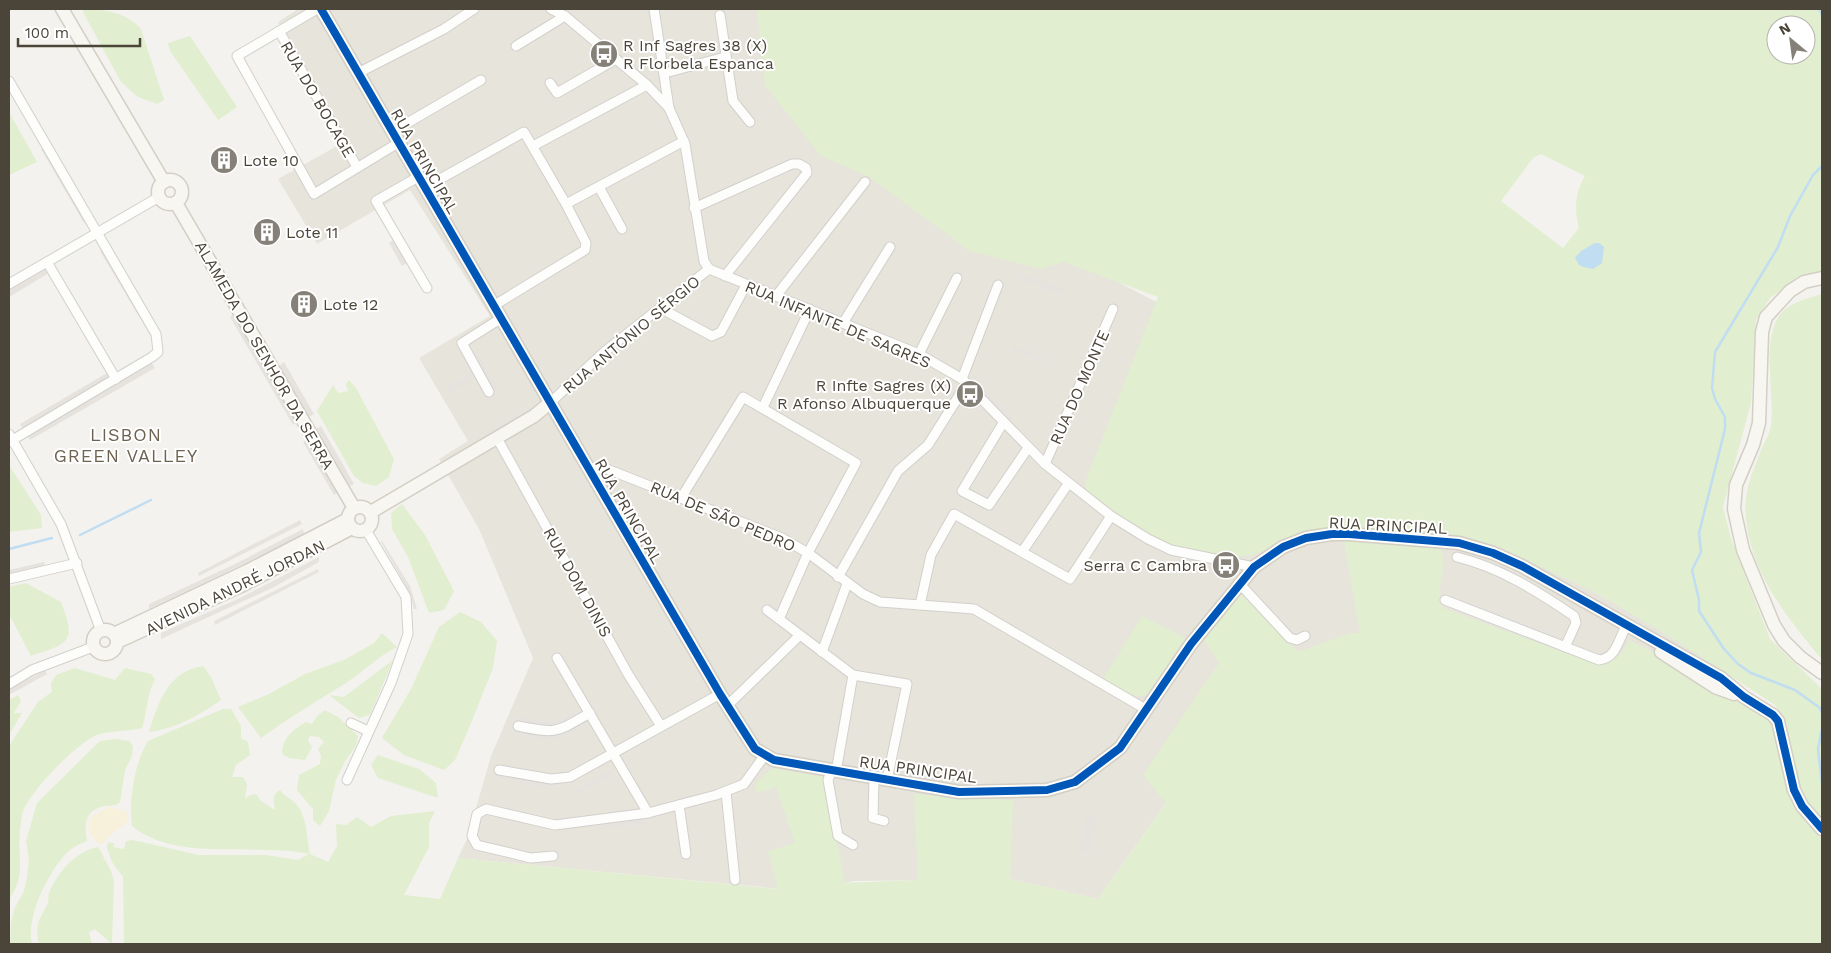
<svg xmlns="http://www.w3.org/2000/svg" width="1831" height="953" font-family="'Work Sans',sans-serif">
  <rect width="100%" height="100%" fill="#f4f2ee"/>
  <!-- residential -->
  <polygon fill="#e7e4dc" points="298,9 762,9 1091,268 1164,306 1334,511 1493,536 1730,667 1706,705 1221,725 1098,899 1010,879 855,881 802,891 458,858 467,839 491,756 533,658 479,529 439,459 468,441 419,358 490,316 410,190 317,244 278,179 346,141 278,22"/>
  <!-- green -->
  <g fill="#e1eecf" fill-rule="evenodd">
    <path d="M84,9C105,9 127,13 141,29L164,100L157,104L138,97L121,82L83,12Z"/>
    <path d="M757,9H1822V271L1797,277L1770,298L1756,320L1751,403L1723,507L1731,539L1770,639L1819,686L1822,692V821L1810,809L1793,775L1787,724L1775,705L1678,642L1602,596L1500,547L1463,536L1329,529L1304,534L1252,555L1236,557L1176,547L1147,534L1086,491V480L1158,297L1064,262L1040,269L970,251L868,176L821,156L765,85ZM1776,25H1806V55H1776ZM1541,154L1585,176C1575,193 1574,209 1579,228L1563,248L1501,201L1533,158Z"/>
    <polygon points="190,36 237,107 218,120 170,51 168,43"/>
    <polygon points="9,112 37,162 9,175"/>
    <path d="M1822,294V660C1793,624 1761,587 1750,541C1741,504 1746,488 1760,453C1763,444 1770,434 1771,425C1775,392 1761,344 1779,316C1787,303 1809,298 1822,294Z"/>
    <polygon points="349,380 356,388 394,459 389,477 376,486 363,483 354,476 317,411 333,385 338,393 348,391 346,384"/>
    <polygon points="9,465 41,515 42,528 9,532"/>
    <polygon points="402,504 425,535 454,591 444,610 429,613 408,557 392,529 391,513"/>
    <path d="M1344,540L1440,548C1450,567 1433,590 1443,608L1599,665C1616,664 1621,653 1630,640L1772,719L1783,768L1822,835V944H124L123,877L112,862L107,848L108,842L115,844L113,847L124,849L126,841L133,840L199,855H266L298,860L309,854C257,842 176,863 132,826C129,799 134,765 148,741L223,709H231L241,726V738L248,742L250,755L236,765L232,777H243L247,784L245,799L250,795L256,794L261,801L275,810C274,801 271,795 280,790C286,798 289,797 295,803C307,814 307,839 310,854L328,862L337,846L336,824L346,825L357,817L371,827L391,816L435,811L429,823V847L404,895L440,899L458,858L778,889L768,851L795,843L776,787L757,793L755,784L772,768L824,777L845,883L918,880L914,794L1013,800L1010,879L1098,899L1166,803L1143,775L1219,663L1202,637L1241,591L1298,652L1350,633H1360Z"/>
    <path d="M26,583L61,602C77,643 69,643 31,656L11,618L9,620V587Z"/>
    <polygon points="460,612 481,622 497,641 493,668 469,728 455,760 444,770 404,755 382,738 411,689 439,627"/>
    <path d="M1142,616L1185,638L1151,693C1133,702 1118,688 1103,679Z"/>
    <path d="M382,633L397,647C377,657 362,673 343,685C315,702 287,719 261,738L238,707L269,694L305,674L344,660L374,643Z"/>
    <polygon points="393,660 370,715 359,718 329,695 344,697"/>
    <path d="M203,666L211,677L221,700C200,715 175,729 149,732C158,703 168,671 203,666Z"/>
    <path d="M75,668L115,680L125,668L151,674L155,679C147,694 147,712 142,728C127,732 112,730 97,735C76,743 31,791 23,811C21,817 21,824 20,830C17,860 27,872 9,900V746L38,702L52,692L51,683L56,675Z"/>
    <polygon points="18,695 21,701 14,713 22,713 9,735 9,700"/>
    <path d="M325,710L338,717L358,736L356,746L345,761L336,780L329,811L320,826L313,820V809L297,790L299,775L320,764L321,756L318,749L324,742L319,737L310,736L308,741L312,747L305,760L289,758L282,754C283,737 292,731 306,722L312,724L317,716Z"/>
    <path d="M115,739L129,741L133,746L132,756L125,770L120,802C115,807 111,805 105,806C85,810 84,823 87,841C82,843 75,846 70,850C50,867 25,918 32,944H10L11,923L14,910L24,891L27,878L29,860L26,841L37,803L100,741Z"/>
    <polygon points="378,755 419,769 436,783 438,798 378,778 371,765"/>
    <path d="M98,847L111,871L114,882L112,944L95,929L89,932L92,944H39C35,924 39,921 47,905C49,901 48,897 49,893C57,873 76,851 98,847Z"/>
  </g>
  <!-- sand -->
  <path fill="#f7f0da" d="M109,807L126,811L129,818C122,832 111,829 104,843L98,844L90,833L88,824L92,816Z"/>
  <!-- parking -->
  <g fill="#e6e3df">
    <polygon points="44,148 87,222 84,223 41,149"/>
    <polygon points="395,239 408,262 402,266 389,243"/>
    <polygon points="103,249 153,333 150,335 100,251"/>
    <polygon points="46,268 49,273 9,297 9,289"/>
    <polygon points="1018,274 1042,281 1065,289 1062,295 1017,278"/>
    <polygon points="235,314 299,422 293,425 230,317"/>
    <polygon points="1014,345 1046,358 1044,363 1012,350"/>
    <polygon points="476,352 497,386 491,389 471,355"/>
    <polygon points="151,362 155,368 30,440 27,435"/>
    <polygon points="284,362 314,414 309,417 279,366"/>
    <polygon points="107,373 111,378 23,429 20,424"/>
    <polygon points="471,373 474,379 449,393 446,388"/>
    <polygon points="980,385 1012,418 1008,421 977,388"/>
    <polygon points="524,410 527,416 479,445 476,440"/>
    <polygon points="321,426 354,484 350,486 316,429"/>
    <polygon points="309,439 339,492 334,495 303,442"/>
    <polygon points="300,520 302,524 199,576 198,573"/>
    <polygon points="303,529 304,534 281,546 149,609 149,604 233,565"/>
    <polygon points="382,541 410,586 417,609 414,609 410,593 381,542"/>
    <polygon points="319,557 319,562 274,587 161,639 161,633 240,598"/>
    <polygon points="44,562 45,568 9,576 9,570"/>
    <polygon points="318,569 319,572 215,625 214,621"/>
    <polygon points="1464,599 1465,602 1556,636 1557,639 1459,602"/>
    <polygon points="45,670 47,674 9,695 10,689"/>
    <polygon points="575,711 578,715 555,728 517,722 518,717 552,723"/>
    <polygon points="581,721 583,726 554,740 544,740 514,733 516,728 545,735 555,735"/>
    <polygon points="610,770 613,774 579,794 576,790"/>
    <polygon points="497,771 564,780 566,785 537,786 495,776"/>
    <polygon points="1088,814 1097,816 1089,854 1079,851"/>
    <polygon points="645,818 646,823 607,829 606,823"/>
  </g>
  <!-- water -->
  <polygon fill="#c0ddf1" points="1595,243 1599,243 1604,247 1602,263 1593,269 1580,266 1575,258 1581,251"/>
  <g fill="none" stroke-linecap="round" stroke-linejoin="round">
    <!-- stream -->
    <g stroke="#c0ddf1" stroke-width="2.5">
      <polyline points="1819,9 1822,15"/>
      <polyline points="1822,166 1813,175 1790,216 1778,247 1715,352 1712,388 1715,399 1725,417 1725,429 1699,533 1701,552 1692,570 1699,600 1699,611 1724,649 1738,664 1751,673 1795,690 1820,708 1822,713"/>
      <polyline points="80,535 151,500"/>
      <polyline points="9,549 52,538"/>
      <polyline points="1822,729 1818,749 1822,783"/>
    </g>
    <defs>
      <g id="street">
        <polyline points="317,9 237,56 314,194 398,143"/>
        <polyline points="551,9 565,16 616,59 647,85 669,108 685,144 704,261 709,269 919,354 962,379 1045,464 1111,516 1148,539 1171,550 1254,567"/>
        <polyline points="654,9 669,108"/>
        <polyline points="720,15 733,101 750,122"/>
        <polyline points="279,31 357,167"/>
        <polyline points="516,46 565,16"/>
        <polyline points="358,73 444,29 474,9"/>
        <polyline points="665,73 725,57"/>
        <polyline points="9,81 156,334 158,352 152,357 9,442"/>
        <polyline points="550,83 557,93 616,59"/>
        <polyline points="392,132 481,80"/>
        <polyline points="533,146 647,85"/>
        <polyline points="418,177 376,201 427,288"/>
        <polyline points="599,187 622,229"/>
        <polyline points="424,188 524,132 566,204 684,141"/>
        <polyline points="694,208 792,164 799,164 806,168 807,173 725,276"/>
        <polyline points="47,262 116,379"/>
        <polyline points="9,284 159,197"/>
        <polyline points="776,296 865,182"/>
        <polyline points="493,306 585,250 586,243 566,204"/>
        <polyline points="660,308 712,336 721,332 746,285"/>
        <polyline points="843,323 890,247"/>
        <polyline points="919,354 957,278"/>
        <polyline points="962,379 998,285"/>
        <polyline points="489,392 462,343 500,319"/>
        <polyline points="551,402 604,352 709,269"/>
        <polyline points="763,407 810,309"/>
        <polyline points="1003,423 962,491 989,505 1028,448"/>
        <polyline points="9,434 61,524 101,631"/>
        <polyline points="497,438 628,674 661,726"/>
        <polyline points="1045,464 1113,309"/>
        <polyline points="588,467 607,469 782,538 808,553 863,594 880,602 974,609 1147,710"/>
        <polyline points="681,498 743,397 856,463 808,553 779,619"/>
        <polyline points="1022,552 1068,484"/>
        <path d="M1457,557C1501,568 1537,591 1574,616L1576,623L1565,647"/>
        <polyline points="838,577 898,471 928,445 967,383"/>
        <polyline points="9,579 77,563"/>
        <polyline points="1239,583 1290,638 1297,640 1305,636"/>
        <path d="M1445,600L1599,660C1615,658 1618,643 1624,630"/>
        <polyline points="920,605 931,555 954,514 1070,579 1111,516"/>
        <polyline points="767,610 853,675 907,684 887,780"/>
        <polyline points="822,652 847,584"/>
        <polyline points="557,658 648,813"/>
        <polyline points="9,684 32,670 93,647"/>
        <polyline points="727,706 799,636"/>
        <polyline points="351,723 368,731"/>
        <path d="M518,726C557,734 555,733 590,713"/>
        <polyline points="499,770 551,779 570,777 720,694"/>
        <polyline points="831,771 828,780 838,836 853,845"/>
        <polyline points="836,772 853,675"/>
        <polyline points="874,778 873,818 884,821"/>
        <polyline points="347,780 391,683 408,634 406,597 366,530"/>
        <polyline points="726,792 735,880"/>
        <polyline points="679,805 686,854"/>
        <polyline points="553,856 531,858 477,845 472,836 477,814 486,809 555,825 648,813 716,795 744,784 765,755"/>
      </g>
      <g id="secondary">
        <polyline points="62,9 164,182"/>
        <polyline points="321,9 720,694 755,749 774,760 959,792 1047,790 1075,782 1120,748 1191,644 1254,567 1283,547 1306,538 1332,534 1349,534 1459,543 1493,553 1522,566 1721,678 1744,697 1773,715 1778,721 1794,790 1802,806 1822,829"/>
        <circle cx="170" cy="192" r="12"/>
        <polyline points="176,203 354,508"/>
        <polyline points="1822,278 1804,282 1790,291 1766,317 1762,332 1759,423 1753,445 1736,485 1734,509 1743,550 1774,625 1784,641 1800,657 1822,673"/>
        <circle cx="360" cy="519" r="12"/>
        <polyline points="371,512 534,416 551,402"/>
        <circle cx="105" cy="642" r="12"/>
        <polyline points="114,634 247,571 348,519"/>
        <polyline points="117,642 241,586 352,528"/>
        <polyline points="1661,652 1715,687 1734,694"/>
      </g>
    </defs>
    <!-- street casing -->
    <use href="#street" stroke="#d2d0cb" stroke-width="11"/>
    <!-- secondary casing -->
    <use href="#secondary" stroke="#d3cfc5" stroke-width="15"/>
    <!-- street -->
    <use href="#street" stroke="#fdfdfc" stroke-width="9"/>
    <!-- secondary -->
    <use href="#secondary" stroke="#f7f6f1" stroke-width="12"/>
    <defs>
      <polyline id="cycleway" points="321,9 720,694 755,749 774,760 959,792 1047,790 1075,782 1120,748 1191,644 1254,567 1283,547 1306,538 1332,534 1349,534 1459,543 1493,553 1522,566 1721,678 1744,697 1773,715 1778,721 1794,790 1802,806 1822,829"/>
    </defs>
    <!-- cycleway casing -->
    <use href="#cycleway" stroke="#fff" stroke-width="11"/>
    <!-- cycleway -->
    <use href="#cycleway" stroke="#0057b8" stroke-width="8"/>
  </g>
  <!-- icons -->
  <defs>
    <symbol id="bus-disc" viewBox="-11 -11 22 22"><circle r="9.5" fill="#868178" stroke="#fff"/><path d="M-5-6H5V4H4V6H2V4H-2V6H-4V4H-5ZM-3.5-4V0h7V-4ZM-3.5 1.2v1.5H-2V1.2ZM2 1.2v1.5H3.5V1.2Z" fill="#fff"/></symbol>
    <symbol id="building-disc" viewBox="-11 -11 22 22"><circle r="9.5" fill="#868178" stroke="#fff"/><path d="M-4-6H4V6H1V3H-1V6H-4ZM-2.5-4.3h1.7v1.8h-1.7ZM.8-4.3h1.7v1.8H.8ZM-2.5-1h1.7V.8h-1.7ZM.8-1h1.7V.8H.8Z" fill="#fff"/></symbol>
  </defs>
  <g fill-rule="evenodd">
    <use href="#bus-disc" x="588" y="38" width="32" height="32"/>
    <use href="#building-disc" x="208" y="144" width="32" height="32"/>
    <use href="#building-disc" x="251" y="216" width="32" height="32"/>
    <use href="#building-disc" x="288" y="288" width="32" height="32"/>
    <use href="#bus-disc" x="954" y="378" width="32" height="32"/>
    <use href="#bus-disc" x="1210" y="549" width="32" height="32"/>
  </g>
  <g text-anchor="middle" stroke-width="4" stroke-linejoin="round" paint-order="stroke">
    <!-- poi labels -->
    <g font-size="16" fill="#4b4439" stroke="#fff" text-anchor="start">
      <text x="623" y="51">R Inf Sagres 38 (X)<tspan x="623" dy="18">R Florbela Espanca</tspan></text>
      <text x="243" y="166">Lote 10</text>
      <text x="286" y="238">Lote 11</text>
      <text x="323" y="310">Lote 12</text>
      <text x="951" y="391" text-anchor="end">R Infte Sagres (X)<tspan x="951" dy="18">R Afonso Albuquerque</tspan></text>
      <text x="1207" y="571" text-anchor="end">Serra C Cambra</text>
    </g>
    <!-- street labels -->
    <g font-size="16" fill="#4b4439" stroke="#fff">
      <text transform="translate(318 99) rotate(60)" y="6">RUA DO BOCAGE</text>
      <text transform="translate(425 161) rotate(60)" y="6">RUA PRINCIPAL</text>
      <text transform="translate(838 324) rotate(23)" y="6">RUA INFANTE DE SAGRES</text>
      <text transform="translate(631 334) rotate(-40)" y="6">RUA ANTÓNIO SÉRGIO</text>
      <text transform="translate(265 355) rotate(60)" y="6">ALAMEDA DO SENHOR DA SERRA</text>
      <text transform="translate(1079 387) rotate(-66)" y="6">RUA DO MONTE</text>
      <text transform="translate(629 511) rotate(60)" y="6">RUA PRINCIPAL</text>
      <text transform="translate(723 516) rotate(23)" y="6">RUA DE SÃO PEDRO</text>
      <text transform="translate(1388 525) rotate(3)" y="6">RUA PRINCIPAL</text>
      <text transform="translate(578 582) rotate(61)" y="6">RUA DOM DINIS</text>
      <text transform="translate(235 587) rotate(-26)" y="6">AVENIDA ANDRÉ JORDAN</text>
      <text transform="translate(918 769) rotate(8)" y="6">RUA PRINCIPAL</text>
    </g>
    <!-- neighbourhood labels -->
    <g font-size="18" letter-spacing="1" fill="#6e6250" stroke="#fff">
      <text x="126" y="441">LISBON<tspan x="126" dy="21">GREEN VALLEY</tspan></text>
    </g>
  </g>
  <!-- border -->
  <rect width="1831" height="953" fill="none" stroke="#4b4439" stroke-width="20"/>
  <!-- north arrow -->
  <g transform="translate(1791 40) rotate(331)"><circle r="24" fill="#ffffff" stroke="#b7b4b0"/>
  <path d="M0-4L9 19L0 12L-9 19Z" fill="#868178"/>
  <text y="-8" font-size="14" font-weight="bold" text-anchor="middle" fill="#4b4439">N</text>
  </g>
  <!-- scale -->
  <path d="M18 38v8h122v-8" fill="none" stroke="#4b4439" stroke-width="2.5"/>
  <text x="25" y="38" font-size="15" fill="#4b4439" stroke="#ffffff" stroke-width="4" paint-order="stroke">100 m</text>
</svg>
